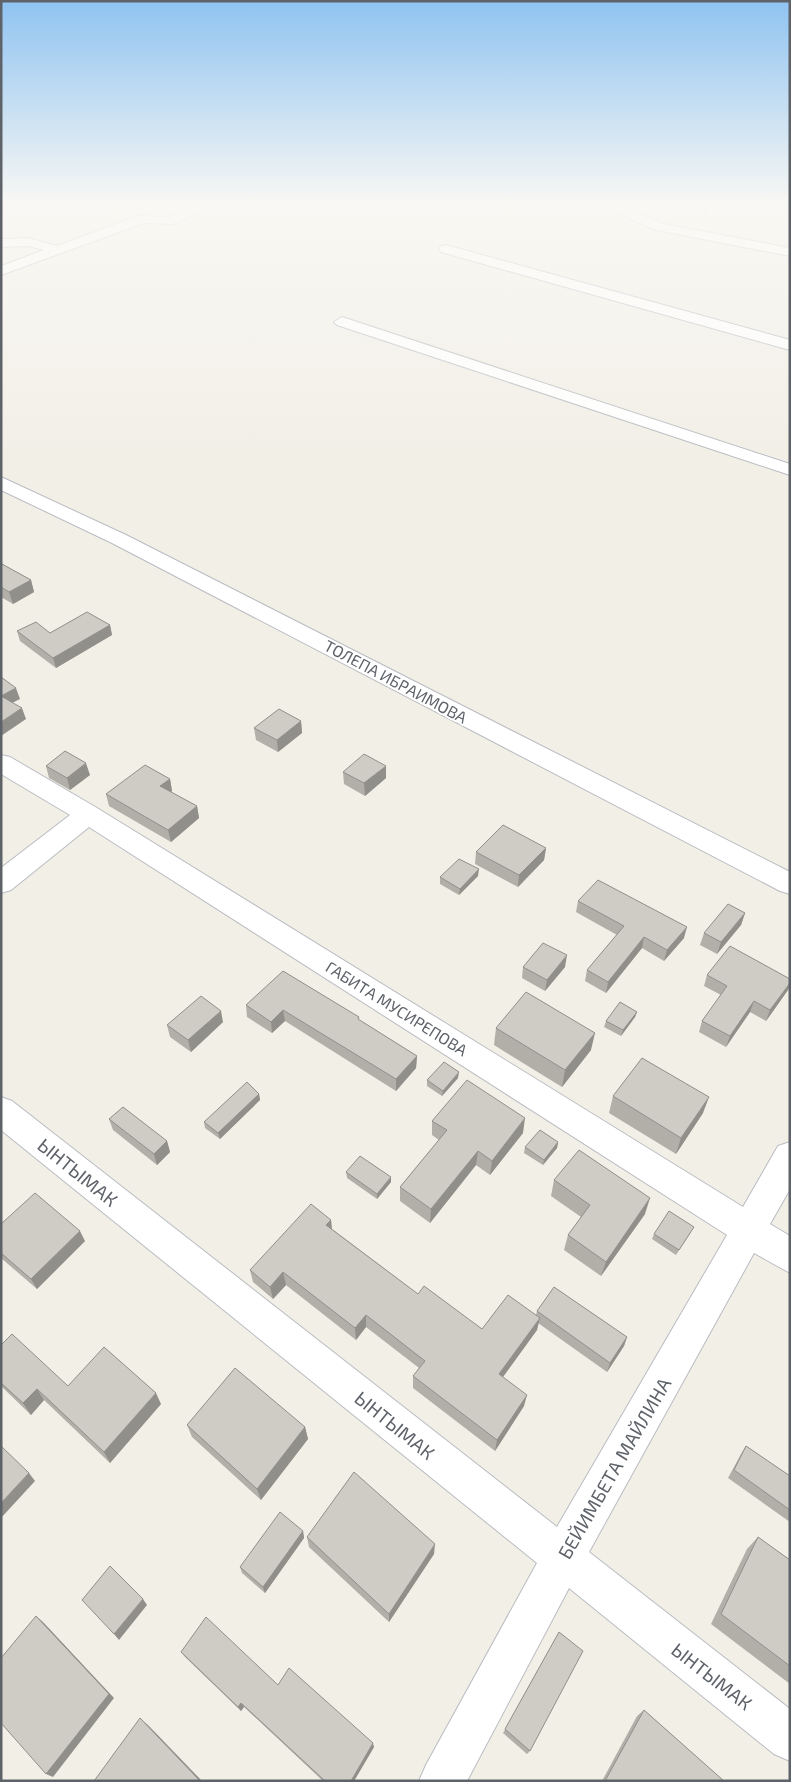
<svg xmlns="http://www.w3.org/2000/svg" width="791" height="1782" viewBox="0 0 791 1782" font-family="'Exo 2',sans-serif">
  <rect width="100%" height="100%" fill="#f2efe7"/>
  <g fill="none" stroke-linecap="round" stroke-linejoin="round">
    <defs>
      <path id="street" d="M205,203H223L173,224L144,223L1,275V266L44,250L28,246L1,247V239L28,238L57,246L138,216L167,217Z
        M593,203H611L664,224L790,248V256L656,230Z
        M717,203H731L716,217H706L705,214Z
        M446,245L790,340V350L441,252L439,249L441,246Z
        M342,317L790,464V475L337,325L334,322Z
        M1,477L126,535L790,872V894L780,891L112,543L1,490Z
        M1,755L10,757L97,808L743,1207L778,1146L790,1142V1189L770,1224L790,1236V1273L754,1253L589,1552L790,1709V1761L774,1754L569,1588L467,1781H419L426,1765L537,1563L1,1130V1097L12,1101L557,1527L727,1235L89,827L11,890L1,893V868L70,815L1,774Z"/>
    </defs>
    <use href="#street" stroke="#b9bcc1" stroke-width="2"/>
    <path stroke="#98cba7" stroke-width="2" stroke-dasharray="2.5 1" stroke-linecap="butt" d="M105,203L121,210"/>
    <use href="#street" fill="#fff" fill-rule="evenodd"/>
  </g>
  <path fill="#b2afa9" d="M1,564L31,580L34,592L13,604L1,597Z
    M110,625L112,635L56,668L20,641L17,631L50,633Z
    M301,721L302,733L278,752L256,740L254,728Z
    M46,766L90,775L70,790L49,778Z
    M343,772L386,778L365,796L344,784Z
    M170,779L172,791L171,792L197,806L199,818L171,842L109,806L106,794Z
    M546,848L544,860L518,887L475,864L476,852Z
    M478,876L459,895L440,884V877Z
    M578,901L684,938L664,961L642,948L606,993L585,981L587,970L617,935L576,912Z
    M745,913L741,925L717,954L700,945L704,933Z
    M523,967H565L545,991L522,978Z
    M707,975L788,990L766,1021L750,1012L726,1047L699,1032L702,1021L721,995L704,986Z
    M246,1005L359,1017V1020L417,1056L416,1068L396,1091L285,1021L272,1033L247,1017Z
    M637,1012L635,1017L621,1036L604,1027L606,1021Z
    M223,1022L191,1052L170,1037L167,1025Z
    M496,1028L591,1050L562,1087L494,1045Z
    M458,1078L442,1096L427,1086V1080Z
    M259,1094L260,1100L220,1139L205,1128L204,1122Z
    M613,1096L703,1113L676,1154L609,1113Z
    M109,1119L167,1141L170,1152L157,1165L113,1130Z
    M432,1121L523,1133L490,1175L476,1165L430,1223L400,1201V1187L439,1140L432,1135Z
    M558,1142L557,1148L543,1165L524,1153L525,1147Z
    M346,1172L391,1182L377,1199L347,1178Z
    M554,1180L645,1214L601,1276L564,1250L568,1235L581,1217L551,1196Z
    M331,1220L332,1229L418,1294L482,1329L536,1315L537,1311L627,1337L624,1346L607,1372L538,1323L537,1330L503,1377L524,1406L495,1451L413,1388V1376L419,1368L366,1327L356,1340L286,1285L273,1299L253,1282L250,1270Z
    M1,1224L85,1241L37,1289L1,1258Z
    M691,1232L676,1255L652,1239L654,1234Z
    M1,1345L68,1386L161,1404L110,1463L44,1400L31,1415L1,1386Z
    M187,1425L305,1427L308,1439L261,1500L192,1437Z
    M746,1446L790,1476V1522L728,1478L741,1454Z
    M303,1531L304,1538L265,1593L242,1573L240,1567Z
    M307,1537L434,1554L389,1622L309,1547Z
    M758,1537L790,1560V1684L711,1624L747,1549Z
    M559,1632L530,1751L527,1754L503,1733Z
    M181,1652L278,1685L374,1747L354,1781H323L244,1707L241,1711L185,1657Z
    M644,1710L724,1781H602L637,1716Z"/>
  <path fill="#918f8a" d="M31,580L34,592L13,604L9,592Z
    M110,625L112,635L56,668L53,658Z
    M16,688L20,699L4,707L1,696Z
    M22,708L26,719L1,736V722Z
    M301,721L302,733L278,752L277,740Z
    M86,763L90,775L70,790L67,778Z
    M386,766V778L365,796L364,783Z
    M170,779L172,791L163,799L160,786Z
    M197,806L199,818L171,842L168,830Z
    M546,848L544,860L518,887L519,875Z
    M479,869L478,876L459,895L460,889Z
    M745,913L741,925L717,954L721,942Z
    M687,927L684,938L664,961L667,950Z
    M644,937L642,948L606,993L608,982Z
    M567,955L565,967L545,991L547,980Z
    M790,983V986L788,990L766,1021L770,1010Z
    M754,1001L750,1012L726,1047L730,1036Z
    M283,1010L285,1021L272,1033L271,1022Z
    M221,1011L223,1022L191,1052L188,1040Z
    M637,1012L635,1017L621,1036L623,1030Z
    M595,1033L591,1050L562,1087L565,1070Z
    M417,1056L416,1068L396,1091V1079Z
    M459,1072L458,1078L442,1096L443,1091Z
    M259,1094L260,1100L220,1139L218,1133Z
    M709,1097L703,1113L676,1154L681,1138Z
    M525,1118L523,1133L490,1175L492,1161Z
    M167,1141L170,1152L157,1165L154,1154Z
    M558,1142L557,1148L543,1165L544,1160Z
    M478,1151L476,1165L430,1223L431,1209Z
    M391,1177V1182L377,1199V1194Z
    M650,1198L645,1214L601,1276L606,1262Z
    M331,1220L332,1233L326,1225Z
    M80,1231L85,1241L37,1289L31,1279Z
    M283,1272L286,1285L273,1299L270,1287Z
    M366,1315V1327L356,1340L355,1328Z
    M540,1318L537,1330L497,1385L499,1374Z
    M627,1337L624,1346L607,1372L610,1363Z
    M37,1389L44,1400L31,1415L23,1403Z
    M156,1393L161,1404L110,1463L104,1452Z
    M527,1395L524,1406L495,1451L497,1440Z
    M305,1427L308,1439L261,1500L257,1489Z
    M29,1473L35,1481L1,1518V1503Z
    M303,1531L304,1538L265,1593L263,1587Z
    M435,1544L434,1554L389,1622V1614Z
    M143,1599L147,1605L119,1640L114,1634Z
    M36,1616L43,1622L114,1698L53,1777L46,1774Z
    M241,1703L244,1707L241,1711L238,1707Z
    M140,1718L149,1726L202,1781H200Z
    M373,1743L374,1747L354,1781H351Z"/>
  <path fill="#cfccc5" stroke="#918f8a" d="M1,564H2L31,580L9,592L1,587Z
    M87,612L110,625L53,658L17,631L36,622L50,633Z
    M1,677L16,688L1,696Z
    M1,696L22,708L1,722Z
    M279,709L301,721L277,740L254,728Z
    M65,751L86,763L67,778L46,766Z
    M364,754L386,766L364,783L343,772Z
    M145,765L170,779L160,786L197,806L168,830L106,794Z
    M503,825L546,848L519,875L476,852Z
    M459,859L479,869L460,889L440,877Z
    M598,880L687,927L667,950L644,937L608,982L587,970L624,926L578,901Z
    M728,904L745,913L721,942L704,933Z
    M543,943L567,955L547,980L523,967Z
    M730,946L790,979V983L770,1010L754,1001L730,1036L702,1021L727,986L707,975Z
    M283,971L359,1017L358,1019L417,1056L396,1079L283,1010L271,1022L246,1005Z
    M526,992L595,1033L565,1070L496,1028Z
    M201,996L221,1011L188,1040L167,1025Z
    M620,1002L637,1012L623,1030L606,1021Z
    M642,1058L709,1097L681,1138L613,1096Z
    M444,1062L459,1072L443,1091L427,1080Z
    M467,1080L525,1118L492,1161L478,1151L431,1209L400,1187L447,1130L432,1121Z
    M247,1082L259,1094L218,1133L204,1122Z
    M123,1107L167,1141L154,1154L109,1119Z
    M540,1130L558,1142L544,1160L525,1147Z
    M579,1150L650,1198L606,1262L568,1235L590,1205L554,1180Z
    M360,1156L391,1177L377,1194L346,1172Z
    M35,1193L80,1231L31,1279L1,1253V1224Z
    M311,1204L331,1220L326,1225L418,1294L424,1286L482,1329L508,1295L540,1318L499,1374L527,1395L497,1440L413,1376L425,1361L366,1315L355,1328L283,1272L270,1287L250,1270Z
    M669,1211L694,1227L679,1250L654,1234Z
    M554,1287L627,1337L610,1363L537,1311Z
    M12,1334L68,1386L104,1347L156,1393L104,1452L37,1389L23,1403L1,1383V1345Z
    M235,1368L305,1427L257,1489L187,1425Z
    M1,1446L29,1473L1,1503Z
    M746,1446L790,1476V1510L734,1470Z
    M354,1472L435,1544L389,1614L307,1537Z
    M280,1512L303,1531L263,1587L240,1567Z
    M758,1537L790,1560V1666L721,1614Z
    M110,1566L143,1599L114,1634L82,1600Z
    M36,1616L109,1694L46,1774L1,1723V1658Z
    M206,1617L278,1685L289,1668L373,1743L351,1781H325L241,1703L238,1707L181,1652Z
    M559,1632L583,1651L530,1751L505,1729Z
    M644,1710L724,1781H605Z
    M140,1718L200,1781H94Z"/>
  <linearGradient id="sky" x2="0" y2="1"><stop stop-color="#8fc3f1"/><stop offset="0.45" stop-color="#f9f8f4"/><stop offset="1" stop-color="#f9f8f4" stop-opacity="0"/></linearGradient>
  <rect width="791" height="453" fill="url(#sky)"/>
  <g text-anchor="middle" dominant-baseline="central" stroke-width="4" stroke-linejoin="round" paint-order="stroke">
    <g font-size="16" fill="#5e6269" stroke="#fff">
      <text transform="translate(396 681) rotate(28)">ТОЛЕПА ИБРАИМОВА</text>
      <text transform="translate(397 1008) rotate(32)">ГАБИТА МУСИРЕПОВА</text>
    </g>
    <g font-size="19" fill="#5e6269" stroke="#fff">
      <text transform="translate(78 1172) rotate(39)">ЫНТЫМАК</text>
      <text transform="translate(395 1425) rotate(39)">ЫНТЫМАК</text>
      <text transform="translate(614 1468) rotate(-60)">БЕЙИМБЕТА МАЙЛИНА</text>
      <text transform="translate(712 1676) rotate(38)">ЫНТЫМАК</text>
    </g>
  </g>
  <rect width="791" height="1782" fill="none" stroke="#5e6269" stroke-width="5"/>
</svg>
